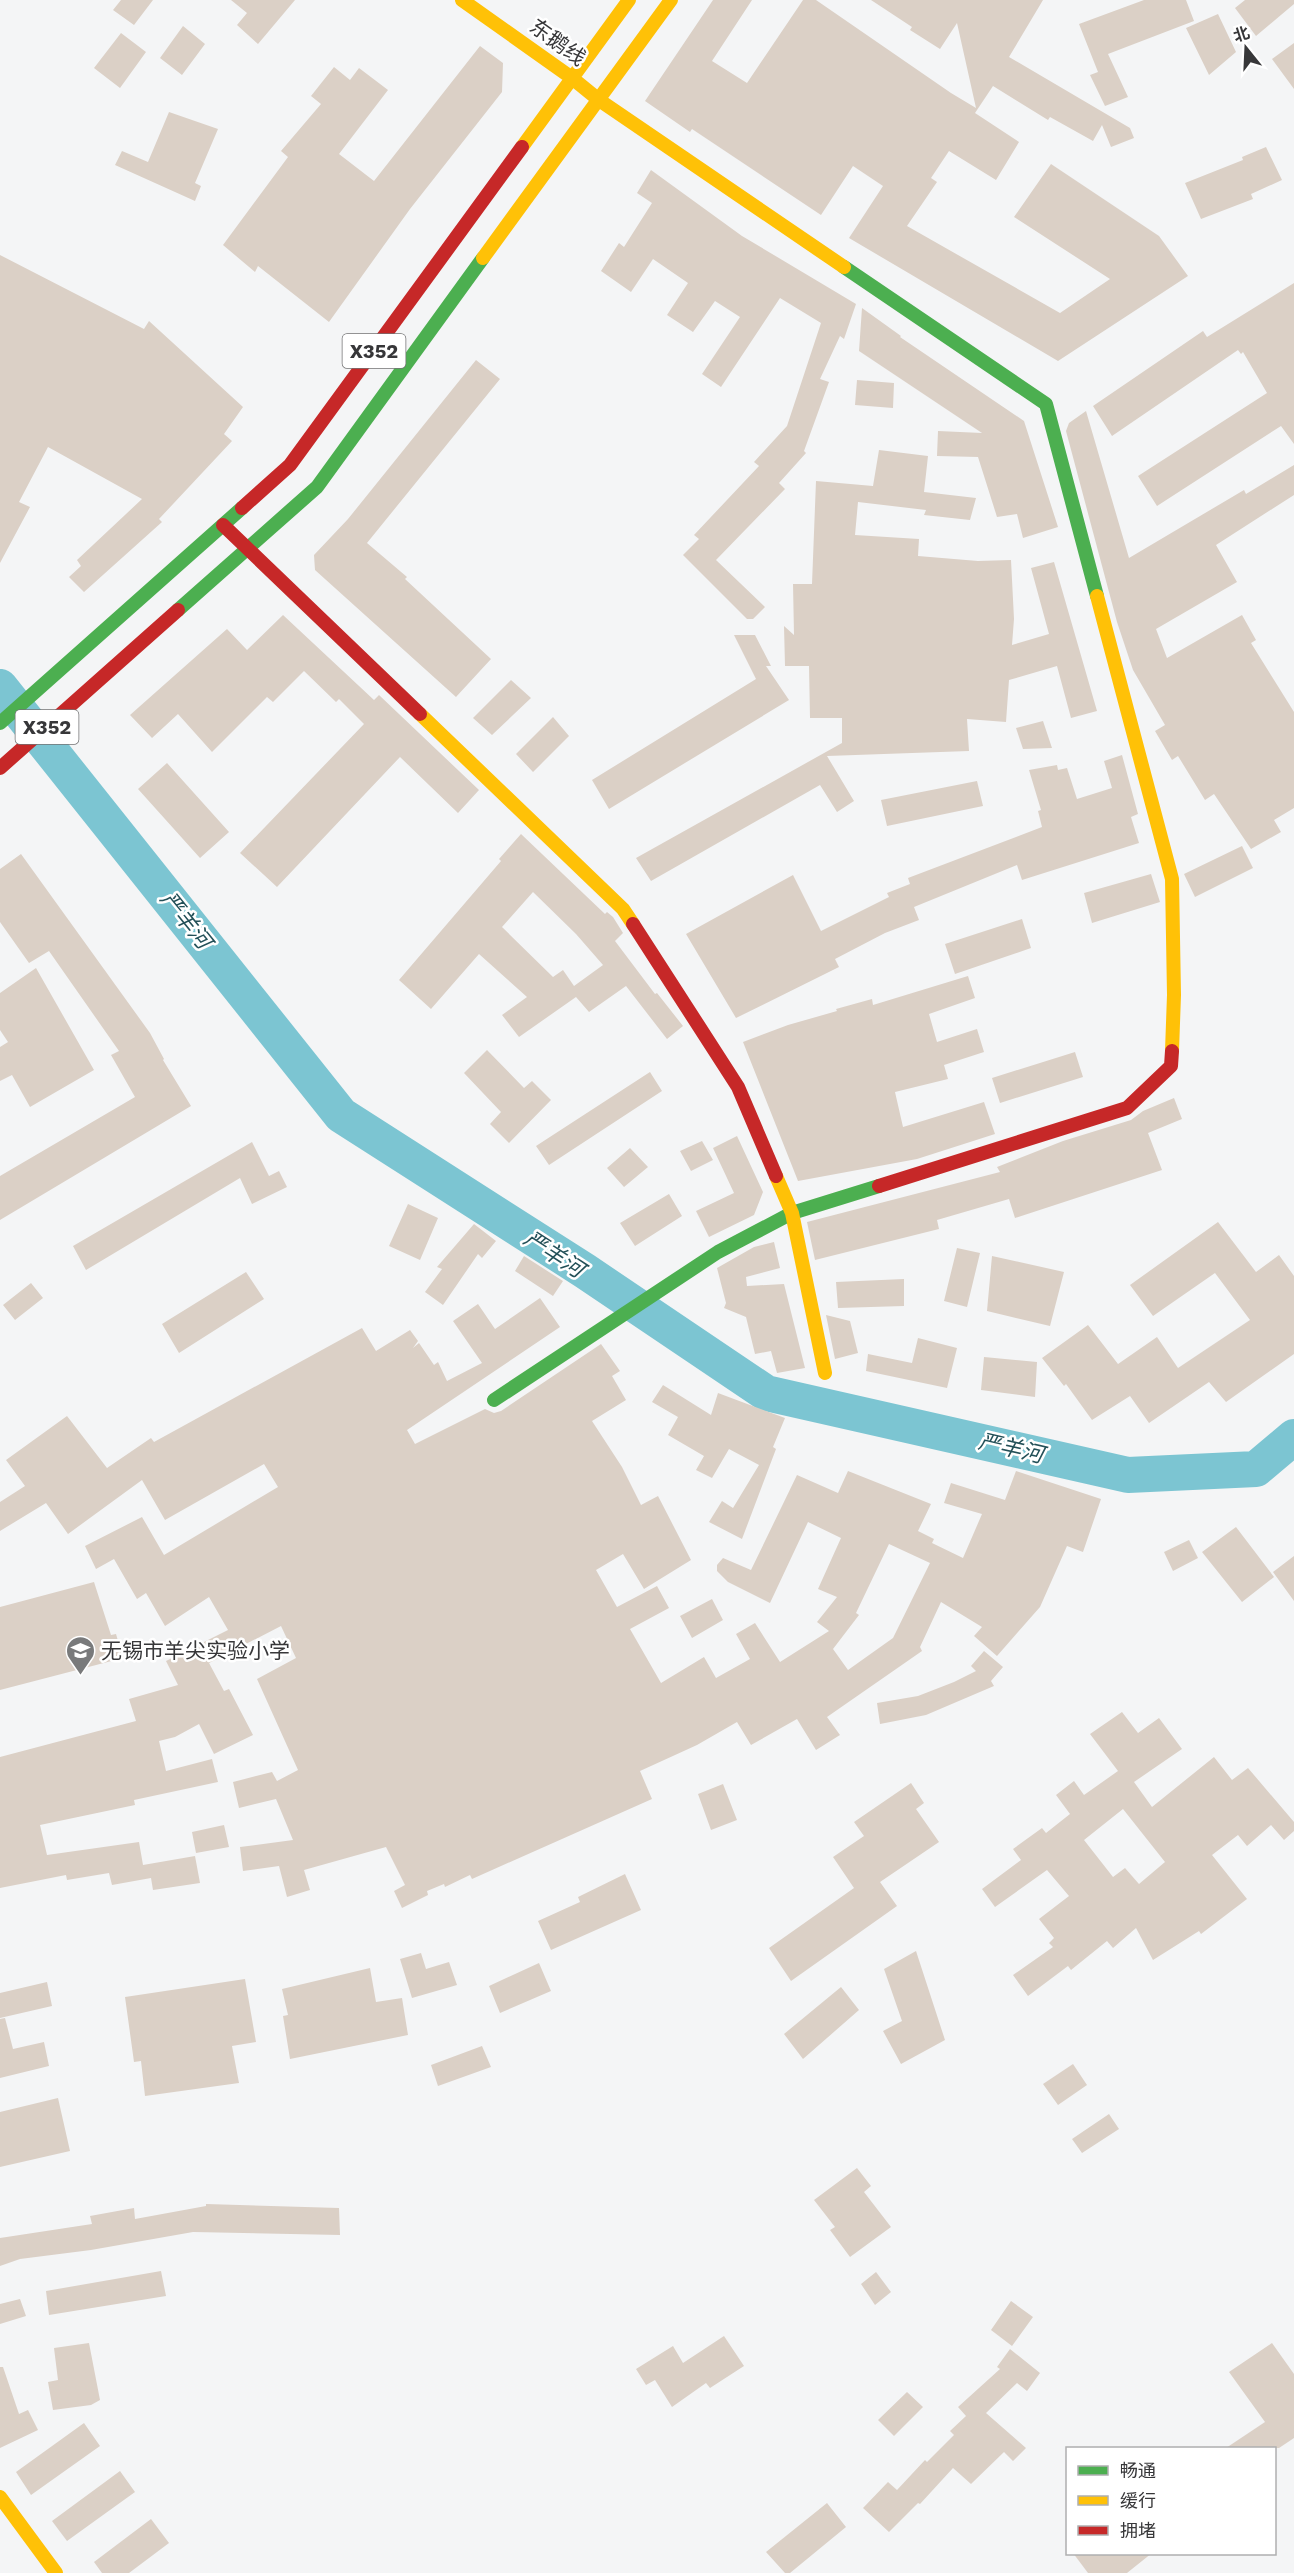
<svg xmlns="http://www.w3.org/2000/svg" width="1294" height="2573" viewBox="0 0 1294 2573" font-family="'Work Sans','Noto Sans SC',sans-serif">
  <rect width="100%" height="100%" fill="#f4f5f6"/>
  <g fill="none" stroke-linecap="round" stroke-linejoin="round">
    <path stroke="#7cc5d2" stroke-width="36" d="M0,687L341,1115L585,1271L766,1393L1128,1475L1256,1469L1294,1437"/>
  </g>
  <path fill="#dbd0c6" fill-rule="evenodd" d="M121,0H153L134,25L113,10Z
    M231,0H295L258,44L237,25L247,13Z
    M713,0H752L712,61L747,83L803,0H816L951,93L976,108L957,23L940,49L910,30L912,27L871,0H1043L1009,57L1130,128L1134,138L1111,147L1102,125L1093,141L1050,117L1048,120L993,86L975,113L1019,142L996,180L949,151L931,178L937,182L907,226L1060,313L1110,279L1014,217L1051,164L1159,236L1188,276L1058,361L849,238L883,186L853,166L821,215L692,129L690,132L645,101Z
    M1144,0H1186L1194,21L1108,54L1128,97L1105,106L1090,75L1098,72L1079,24Z
    M1245,0H1294V4L1256,36L1235,8Z
    M1218,14L1236,52L1209,75L1186,28Z
    M183,26L205,44L182,75L160,58Z
    M121,33L146,52L120,88L94,68Z
    M1294,43V89L1272,59Z
    M480,46L503,63L502,92L410,209L329,322L258,266L255,272L223,245L288,157L281,151L321,104L311,96L334,67L350,80L359,68L388,90L339,154L374,181Z
    M169,112L218,129L195,183L201,186L195,201L115,165L122,151L148,162Z
    M1266,147L1282,180L1251,194L1253,199L1201,219L1185,183L1243,160L1242,157Z
    M651,170L742,236L856,304L844,339L840,336L820,379L829,382L804,451L806,453L779,483L785,489L716,560L765,607L753,619H747L683,555L699,539L694,535L759,466L754,462L787,426L821,323L780,298L721,387L702,374L740,317L715,301L693,332L667,315L688,283L653,259L631,292L601,271L619,243L624,247L652,203L637,193Z
    M0,255L144,329L149,321L243,407L224,434L232,441L159,519L162,522L84,592L69,577L81,566L77,560L142,499L48,447L19,502L30,507L0,563Z
    M1294,283V444L1281,426L1157,506L1138,476L1267,393L1243,352L1241,354L1238,350L1112,436L1093,406L1203,331L1207,337Z
    M862,308L901,336L900,337L1024,421L1058,527L1023,538L1017,514L997,517L978,457L937,456L938,431L982,433L859,351Z
    M476,360L500,379L367,543L407,577L405,579L491,659L456,697L315,570L314,555L348,519Z
    M857,380L894,383L893,408L855,405Z
    M1086,411L1129,558L1244,490L1246,494L1294,465V495L1216,545L1237,582L1156,629L1167,658L1242,615L1256,640L1251,643L1294,712V808L1274,820L1281,832L1251,849L1214,794L1205,800L1178,756L1172,760L1155,731L1165,725L1133,670L1117,622L1066,431L1069,423Z
    M879,450L928,456L924,492L976,498L970,520L924,515L926,510L858,502L855,535L919,539L918,556L978,561L1011,560L1014,619L1012,645L1049,634L1031,568L1054,562L1097,711L1071,718L1057,666L1009,680L1006,722L967,719L969,751L827,756L854,801L837,812L820,785L651,881L636,858L842,743V718H810L809,666H785L784,626L794,635L793,584H812L816,481L873,486Z
    M283,615L374,700L379,695L479,790L458,813L400,757L277,887L240,853L364,724L339,699L336,702L304,671L273,702L267,697L212,752L178,714L152,738L130,715L227,629L247,650Z
    M734,635H755L771,666H766L789,700L609,809L592,780L756,679Z
    M511,680L531,698L492,735L473,718Z
    M553,717L569,736L533,772L516,754Z
    M1043,721L1052,748L1023,749L1016,728Z
    M1122,755L1138,814L1131,817L1139,843L1022,880L1017,865L914,907L919,920L885,933L835,959L839,967L736,1018L686,934L793,875L821,931L889,897L887,893L910,884L908,878L1042,827L1038,811L1041,810L1029,770L1057,765L1058,770L1067,768L1077,799L1112,788L1104,761Z
    M167,763L229,832L200,858L138,789Z
    M977,781L983,806L887,826L881,800Z
    M521,834L605,914L607,912L613,917L623,933L615,941L655,994L657,993L683,1026L667,1039L626,986L589,1012L576,997L519,1037L502,1015L527,997L479,954L431,1009L399,980L501,861L499,859ZM533,892L576,934L603,965L574,986L563,970L553,977L502,927Z
    M1242,846L1253,868L1195,897L1184,874Z
    M21,854L150,1033L164,1059L163,1060L191,1106L0,1220V1176L135,1097L111,1055L119,1051L49,951L29,963L0,922V869Z
    M1151,874L1160,902L1092,923L1084,893Z
    M1022,919L1031,948L955,974L945,944Z
    M36,968L94,1070L30,1107L12,1075L0,1081V1047L8,1042L0,1030V993Z
    M968,976L975,998L929,1014L937,1042L977,1029L984,1052L944,1065L948,1079L895,1092L903,1127L984,1102L995,1134L917,1159L798,1181L743,1042L788,1025L837,1011L836,1009L872,999L873,1005Z
    M487,1050L524,1088L532,1081L551,1100L509,1143L490,1124L501,1112L464,1073Z
    M1075,1052L1083,1077L1000,1103L992,1078Z
    M650,1072L662,1091L549,1165L536,1146Z
    M1174,1098L1182,1119L1148,1133L1162,1170L1015,1218L1009,1199L937,1220L939,1229L815,1260L807,1222L1000,1172L997,1167L1063,1141L1131,1120L1143,1111Z
    M737,1136L763,1192L754,1215L709,1237L696,1211L734,1193L713,1148Z
    M702,1141L713,1160L691,1171L680,1151Z
    M252,1142L269,1176L279,1171L287,1187L252,1204L240,1178L86,1270L73,1246Z
    M630,1148L648,1167L624,1187L607,1168Z
    M669,1194L682,1216L635,1246L620,1223Z
    M408,1204L438,1218L420,1260L389,1246Z
    M1218,1222L1256,1272L1279,1255L1294,1276V1354L1226,1402L1209,1382L1149,1423L1130,1396L1092,1420L1066,1384L1064,1386L1042,1358L1088,1325L1118,1364L1157,1337L1178,1368L1250,1320L1215,1273L1153,1316L1130,1285Z
    M474,1224L496,1241L482,1258L478,1254L443,1305L425,1292L442,1269L437,1267Z
    M774,1242L780,1268L746,1277L747,1286L784,1284L805,1368L777,1373L771,1351L755,1354L746,1317L724,1308L726,1303L717,1268L754,1247Z
    M957,1248L980,1253L967,1307L944,1301Z
    M524,1256L563,1281L553,1296L515,1271Z
    M992,1256L1064,1272L1050,1326L987,1311Z
    M246,1272L264,1299L179,1353L162,1324Z
    M904,1279V1306L838,1308L836,1282Z
    M31,1283L43,1298L15,1320L3,1305Z
    M540,1298L560,1327L407,1430L415,1444L485,1409L494,1413L501,1411L601,1344L620,1371L612,1376L626,1400L592,1421L622,1467L641,1505L658,1496L691,1560L644,1589L623,1554L596,1570L617,1607L657,1586L669,1608L630,1629L661,1683L704,1657L716,1678L750,1659L736,1634L755,1623L780,1662L829,1631L817,1622L837,1597L818,1589L841,1538L808,1522L770,1603L728,1582L717,1571V1565L723,1558L751,1570L797,1475L838,1493L848,1471L931,1504L918,1531L934,1539L932,1543L963,1558L982,1514L944,1503L951,1483L1005,1500L1016,1471L1101,1499L1083,1552L1067,1546L1040,1607L997,1656L974,1636L982,1627L941,1602L920,1647L922,1651L827,1717L840,1735L816,1750L797,1719L751,1745L737,1722L697,1745L640,1771L652,1799L472,1879L470,1875L445,1887L444,1884L427,1891L428,1895L402,1908L394,1891L405,1885L386,1847L304,1870L310,1890L287,1897L279,1866L243,1871L240,1847L293,1840L276,1799L239,1808L233,1782L272,1772L277,1781L298,1770L257,1679L296,1658L281,1626L209,1663L224,1691L229,1689L253,1735L214,1754L199,1724L175,1737L159,1741L166,1771L212,1759L218,1782L134,1800L135,1805L40,1825L47,1855L139,1842L143,1865L195,1856L200,1883L153,1890L151,1878L112,1885L109,1873L67,1880L66,1875L0,1888V1757L136,1721L129,1699L178,1685L166,1661L228,1630L209,1597L165,1626L146,1593L137,1599L114,1559L96,1569L85,1546L142,1517L164,1555L278,1487L264,1464L165,1520L142,1480L68,1534L46,1503L0,1531V1502L25,1486L6,1460L67,1416L107,1468L151,1438L154,1442L362,1328L376,1351L410,1330L418,1341L413,1348L419,1343L434,1365L438,1362L447,1381L482,1363L453,1321L478,1304L495,1329ZM889,1544L930,1563L893,1638L848,1670L833,1649L859,1615L856,1613Z
    M826,1315L850,1321L858,1353L835,1359Z
    M918,1338L957,1348L947,1388L866,1371L868,1354L912,1363Z
    M984,1357L1037,1362L1035,1397L981,1390Z
    M663,1385L711,1415L718,1393L785,1418L773,1447L776,1449L742,1539L709,1522L722,1501L733,1508L759,1465L729,1449L712,1478L696,1470L704,1456L668,1435L678,1417L652,1402Z
    M1236,1527L1274,1577L1242,1602L1202,1552Z
    M1189,1540L1198,1558L1173,1571L1164,1552Z
    M1294,1556V1601L1273,1572Z
    M94,1582L111,1635L116,1634L123,1658L0,1690V1607Z
    M712,1599L723,1620L692,1638L680,1616Z
    M984,1651L1003,1667L991,1681L994,1686L926,1715L880,1724L877,1703L918,1696L954,1682L976,1671L971,1666Z
    M1122,1712L1138,1733L1159,1718L1182,1749L1134,1782L1152,1807L1214,1757L1232,1780L1248,1768L1294,1822V1831L1284,1840L1271,1825L1247,1846L1238,1835L1212,1855L1247,1899L1201,1934L1199,1931L1153,1960L1136,1928L1113,1948L1107,1941L1071,1970L1068,1966L1028,1996L1013,1975L1053,1947L1049,1943L1054,1938L1039,1919L1069,1896L1047,1870L995,1907L982,1889L1021,1860L1013,1849L1042,1828L1046,1833L1070,1814L1056,1795L1074,1781L1084,1795L1118,1771L1090,1734ZM1123,1809L1165,1862L1139,1884L1125,1868L1113,1877L1084,1840Z
    M911,1783L924,1803L916,1809L939,1842L880,1882L897,1906L791,1981L769,1948L854,1888L833,1857L864,1836L854,1822Z
    M723,1784L737,1820L711,1830L698,1794Z
    M224,1825L229,1847L196,1853L192,1832Z
    M625,1874L641,1910L551,1950L538,1921L580,1902L578,1897Z
    M916,1951L945,2040L901,2064L883,2031L902,2021L884,1969Z
    M421,1953L426,1969L449,1962L457,1985L412,1998L400,1959Z
    M539,1963L551,1991L500,2013L489,1986Z
    M370,1968L376,2002L402,1998L408,2035L290,2059L283,2016L288,2015L282,1989Z
    M245,1979L256,2042L232,2046L239,2083L145,2096L141,2061L134,2062L125,1997Z
    M47,1982L52,2006L0,2018V1993Z
    M841,1987L859,2010L803,2059L784,2034Z
    M5,2018L13,2049L44,2042L49,2066L0,2078V2019Z
    M482,2046L491,2067L438,2086L431,2065Z
    M1073,2064L1087,2085L1058,2105L1043,2084Z
    M58,2098L70,2151L0,2167V2112Z
    M1109,2114L1119,2129L1082,2153L1072,2139Z
    M857,2168L871,2186L864,2192L891,2227L850,2257L830,2230L835,2227L814,2200Z
    M206,2204L339,2208L340,2235L193,2232L91,2250L20,2259L0,2266V2238L92,2224L90,2216L134,2208L135,2219L206,2206Z
    M161,2271L166,2296L49,2315L46,2291Z
    M876,2272L891,2292L875,2305L861,2284Z
    M20,2299L26,2316L0,2324V2304Z
    M1011,2301L1033,2317L1012,2346L991,2330Z
    M724,2336L744,2366L710,2388L706,2383L672,2407L655,2380L646,2385L636,2369L673,2346L683,2363Z
    M89,2343L100,2400L91,2405L53,2410L48,2382L58,2380L54,2348Z
    M1272,2343L1294,2374V2438L1279,2448H1226L1265,2422L1229,2372Z
    M1010,2349L1040,2373L1027,2391L1017,2383L986,2413L1026,2448L1013,2461L1004,2452L971,2484L953,2468L920,2504L918,2503L889,2532L863,2508L888,2482L897,2490L925,2460L927,2462L954,2435L950,2431L966,2416L958,2407L1000,2369L997,2367Z
    M0,2367H3L19,2414L28,2410L38,2430L0,2448Z
    M907,2392L923,2407L894,2436L878,2420Z
    M84,2423L100,2446L31,2495L16,2472Z
    M120,2471L135,2492L67,2541L52,2521Z
    M827,2503L846,2527L790,2573H785L766,2552Z
    M151,2519L169,2543L129,2573H102L94,2562Z
    M1073,2553H1152L1127,2573H1088Z"/>
  <g fill="none" stroke-linecap="round" stroke-linejoin="round">
    <path stroke="#4caf50" stroke-width="14" d="M844,267L1046,404L1097,596
      M178,610L317,487L483,258
      M0,723L242,508
      M494,1400L718,1252L792,1213L879,1186"/>
    <path stroke="#ffc107" stroke-width="14" d="M462,0L572,78L599,100L844,267
      M522,147L629,0
      M483,258L671,0
      M1097,596L1172,879L1174,995L1172,1051
      M420,714L623,909L633,924
      M776,1176L792,1213L825,1373
      M0,2497L56,2573"/>
    <path stroke="#c62828" stroke-width="14" d="M242,508L290,465L522,147
      M223,525L420,714
      M0,768L178,610
      M633,924L738,1087L776,1176
      M879,1186L1127,1108L1171,1066L1172,1051"/>
  </g>
  <defs>
    <symbol id="school-pin" viewBox="-11 -11 22 30"><path d="M0 17L-7.5 6A9.5 9.5 0 1 1 7.5 6Z" fill="#797a7b" stroke="#fff"/><path d="M0-5L7-2L0 1L-7-2ZM-4 1L0 2.5L4 1V4Q0 6-4 4Z" fill="#fff"/></symbol>
  </defs>
  <g fill-rule="evenodd">
    <use href="#school-pin" x="64" y="1634" width="33" height="45"/>
  </g>
  <g text-anchor="middle" dominant-baseline="central" stroke-width="5" stroke-linejoin="round" paint-order="stroke">
    <g fill="#fff" stroke="#737374" stroke-width="1.5">
      <rect x="342.5" y="334" width="63" height="34" rx="4.5"/>
      <rect x="15.5" y="710" width="63" height="34" rx="4.5"/>
    </g>
    <g font-size="20" font-weight="bold" fill="#373739">
      <text x="374" y="351">X352</text>
      <text x="47" y="727">X352</text>
    </g>
    <g font-size="21" fill="#373739" stroke="#fff">
      <text transform="translate(558 42) rotate(36)">东鹅线</text>
    </g>
    <g font-size="21" fill="#373739" stroke="#fff" text-anchor="start">
      <text x="101" y="1650">无锡市羊尖实验小学</text>
    </g>
    <g font-size="22" font-style="italic" fill="#235058" stroke="#fff">
      <text transform="translate(186 920) rotate(51)">严羊河</text>
      <text transform="translate(554 1254) rotate(33)">严羊河</text>
      <text transform="translate(1011 1448) rotate(13)">严羊河</text>
    </g>
  </g>
  <rect x="1066" y="2447" width="210" height="108" fill="#ffffff" stroke="#afafb0" stroke-width="1.5"/>
  <rect x="1078" y="2466" width="30" height="9" fill="#4caf50" stroke="#afafb0" stroke-width="1.5"/>
  <text x="1120" y="2477" font-size="18" fill="#373739">畅通</text>
  <rect x="1078" y="2496" width="30" height="9" fill="#ffc107" stroke="#afafb0" stroke-width="1.5"/>
  <text x="1120" y="2507" font-size="18" fill="#373739">缓行</text>
  <rect x="1078" y="2526" width="30" height="9" fill="#c62828" stroke="#afafb0" stroke-width="1.5"/>
  <text x="1120" y="2537" font-size="18" fill="#373739">拥堵</text>
  <g transform="translate(1246 48) rotate(342)" stroke="#ffffff" stroke-width="4.5" paint-order="stroke">
  <path d="M0-4.5L10 22L0 15L-10 22Z" fill="#373739"/>
  <text y="-9" font-size="16" font-weight="bold" text-anchor="middle" fill="#373739">北</text>
  </g>
</svg>
